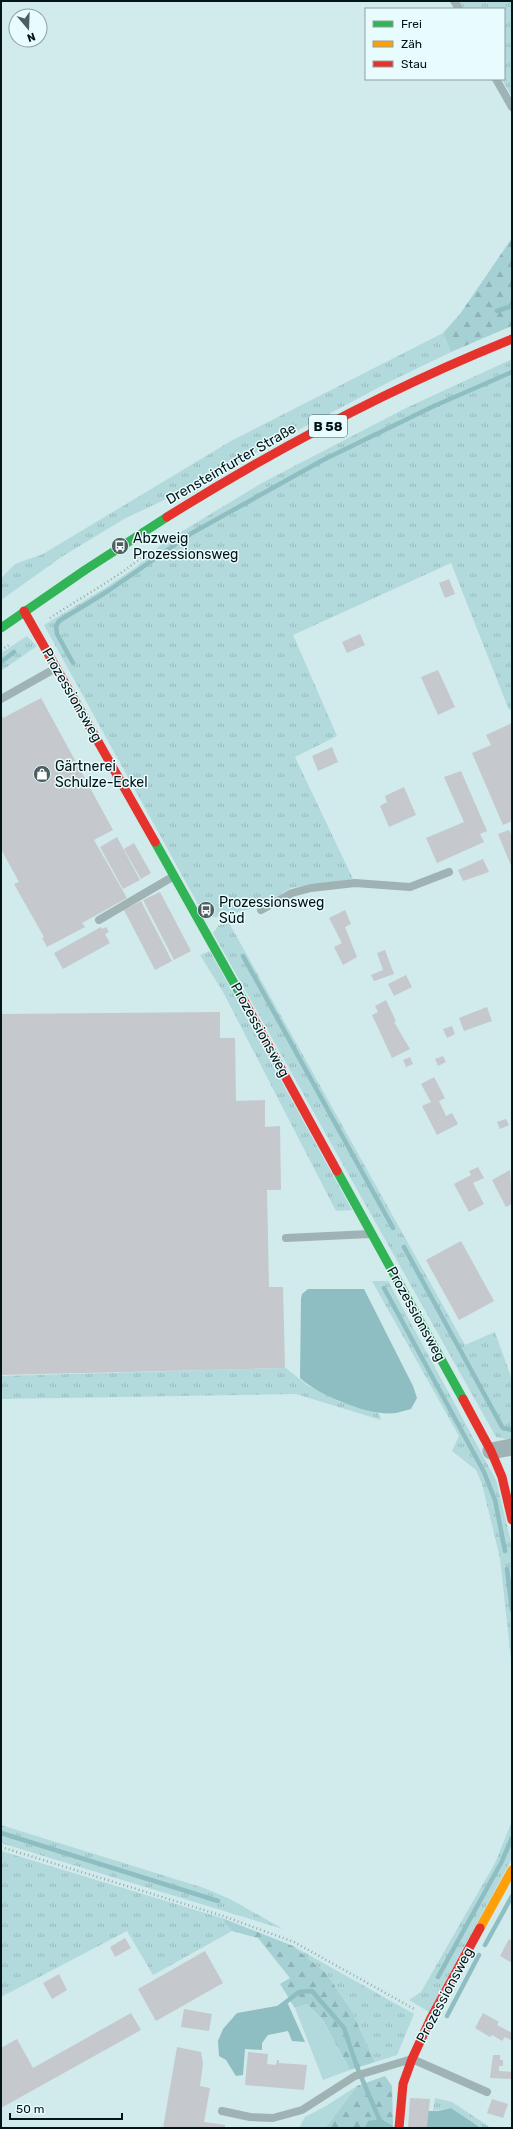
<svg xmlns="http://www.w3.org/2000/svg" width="513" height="2129" viewBox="0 0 513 2129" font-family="Rubik,sans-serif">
  <defs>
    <pattern id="grass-tufts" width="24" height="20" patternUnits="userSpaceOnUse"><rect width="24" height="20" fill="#b2d9dc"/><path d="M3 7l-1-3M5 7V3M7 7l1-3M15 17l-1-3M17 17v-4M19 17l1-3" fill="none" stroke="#97b9bc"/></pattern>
    <pattern id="forest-firs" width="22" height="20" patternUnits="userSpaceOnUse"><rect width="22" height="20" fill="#a6d1d4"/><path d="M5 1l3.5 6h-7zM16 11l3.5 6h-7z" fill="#8db3b5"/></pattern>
  </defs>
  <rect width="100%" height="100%" fill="#d1eaec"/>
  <path fill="url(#grass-tufts)" d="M457,1H512V97L502,79H504V9H462Z
    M443,333L451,352L391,381L189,488L124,519L63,556L1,600V578L15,564L43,554L231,441Z
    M512,359V709L509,710L451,563L293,635L337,736L295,757L353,879L291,888L258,907L226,915L215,917L204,915L44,625L105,588L136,567L163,543L260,484L406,408Z
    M27,636L37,646L1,671V653Z
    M228,921L465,1345L495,1332L512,1380V1440L496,1437L213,933L219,925Z
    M210,951L352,1210L336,1211L223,992L200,955Z
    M372,1281H388L496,1480L512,1546V1669L500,1558L482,1484L476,1470L452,1451L459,1436Z
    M286,1368L307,1385L338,1401L378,1412L381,1420L296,1394L1,1399V1376Z
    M512,1821V1857L508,1866L429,2012L409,2000L421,1992L495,1863Z
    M1,1825L204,1888L230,1899L283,1929L1,1843Z
    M1,1851L222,1918L232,1931L153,1975L127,1931L1,1997Z
    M293,1946L414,2014L397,2055L375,2062L351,2010L326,1973Z
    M435,2098L452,2102L491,2128H481L451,2108L433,2111Z"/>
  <path fill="url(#forest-firs)" d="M512,238V326L451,352L443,333L460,314Z
    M222,1918L293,1946L326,1973L351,2010L375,2062L350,2070L323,2020L307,2004L295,2008L280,1984L290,1978L258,1938L232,1931Z
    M385,2076L392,2086L393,2126L368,2121L364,2128H325L357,2086Z"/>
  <path fill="#b2d9dc" d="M307,2004L323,2020L350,2070L323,2080L295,2008Z
    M357,2086L325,2128H299L305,2117L326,2106Z"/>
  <path fill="#8ebec1" d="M308,1289H364L413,1386L417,1398L411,1409C406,1410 401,1412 396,1413C371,1417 318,1395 300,1378L301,1299L302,1294Z
    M288,2004L305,2042L292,2041L288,2031L268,2035L262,2043V2050L245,2049L243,2075L236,2076L226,2060L219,2056L218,2041L223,2029L237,2013Z
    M451,2108L481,2128H425L428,2111H438Z
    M381,2119L393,2126V2128H364L368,2121Z"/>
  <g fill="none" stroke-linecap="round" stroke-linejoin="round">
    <path stroke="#8ebec1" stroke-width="4.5" d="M497,311L512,306
      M1,662L14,652
      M73,663L57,634L56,626L59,621L108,591L192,533L323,460L434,406L512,372
      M243,956L393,1228
      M404,1247L501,1425L503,1428L512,1430
      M384,1288L484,1472L495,1500L505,1551
      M507,1569L512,1610
      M1,1833L218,1901
      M485,1945L512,1896
      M438,1977L501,1863L512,1838
      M277,2009L299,1992L312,1991L344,2028L357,2067L383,2128
      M447,2016L479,1955"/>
  </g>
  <path fill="#c5c8cc" d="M449,579L455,594L445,598L439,583Z
    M360,634L365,645L347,653L342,642Z
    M438,670L455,707L438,715L421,677Z
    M41,698L113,830L94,840L127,898L82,923L85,927L47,947L42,938L44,937L14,884L19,882L1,849V714L3,718Z
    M512,723V821L503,825L472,753L491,745L486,735Z
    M332,747L338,762L318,771L312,756Z
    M461,771L487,831L480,834L484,842L437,863L426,838L464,822L444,777Z
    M404,787L416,815L389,827L380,806L387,802L385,796Z
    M509,830L512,837V868L498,834Z
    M117,837L140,880L123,889L100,847Z
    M134,843L151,873L141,879L124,849Z
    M483,859L489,872L463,881L458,870Z
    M160,892L191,951L174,960L143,900Z
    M141,901L172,961L155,970L124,910Z
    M345,910L351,924L345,927L357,957L343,965L334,947L342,943L329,918Z
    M101,927L102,929L106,927L109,932L105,934L110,943L63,969L54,953Z
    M385,950L394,974L374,981L371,975L383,970L377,953Z
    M406,975L412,987L394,996L388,984Z
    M386,1000L396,1021L394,1022L410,1049L392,1058L372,1015L378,1012L375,1006Z
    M487,1007L492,1021L464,1031L459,1018Z
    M220,1012V1038H235L236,1101L265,1100V1127L280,1126L281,1190H267L269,1287H283L285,1368L1,1375V1014Z
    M452,1026L455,1034L447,1038L443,1029Z
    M443,1056L446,1062L438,1066L435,1059Z
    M410,1057L413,1064L406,1067L403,1060Z
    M434,1077L445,1098L439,1101L446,1116L452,1113L458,1124L437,1135L422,1106L431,1102L421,1084Z
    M506,1119L509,1125L500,1129L497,1122Z
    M478,1167L484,1178L473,1183L484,1204L469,1212L454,1184L471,1175L469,1171Z
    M510,1170L512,1204L506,1207L492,1180Z
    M461,1241L494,1301L459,1320L426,1260Z
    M125,1938L131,1948L115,1957L110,1947Z
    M509,1939L512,1941V1963L500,1956Z
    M205,1951L223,1983L156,2021L138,1989Z
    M59,1974L67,1990L52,1999L43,1983Z
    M184,2009L212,2014L209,2031L181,2027Z
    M131,2013L141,2030L1,2108V2048L17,2039L33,2068Z
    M483,2013L499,2022L497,2025L512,2033V2041L505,2037L502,2041L492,2035L490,2037L475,2028Z
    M177,2047L201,2052L203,2064L200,2086L210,2088L204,2122L225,2125V2128H163Z
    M248,2052L268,2054L267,2064L276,2065L277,2060H279V2063L307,2065L304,2090L245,2085Z
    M493,2055H500V2060H503V2066H499V2071L512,2072V2079L490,2078Z
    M410,2098L430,2099L427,2127L425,2128H408Z
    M492,2099L508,2104L503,2118L487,2113Z"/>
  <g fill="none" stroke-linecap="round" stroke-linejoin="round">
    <path stroke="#99aaab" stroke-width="2.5" stroke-dasharray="1 3" stroke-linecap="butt" d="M50,618C83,596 118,578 148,552
      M1,650L9,645
      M1,1847L223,1916L294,1942L416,2010"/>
    <path stroke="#9fb2b4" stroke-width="8" d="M454,1L459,9
      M496,79L512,107
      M1,699L56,668
      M261,910L292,893L311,888L355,883L410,887L449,872
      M99,920L174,876
      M286,1238L370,1234
      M222,2111L250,2117L273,2118L302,2110L355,2076L412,2059L487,2092"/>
    <path stroke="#9fb2b4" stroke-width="17" d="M491,1451L512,1447"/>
    <path stroke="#30b455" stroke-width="9" d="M1,628L85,570L167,517
      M155,842L244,1001
      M337,1171L463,1399"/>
    <path stroke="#ff9f0a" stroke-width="9" d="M480,1928L512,1870"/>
    <path stroke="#e5322d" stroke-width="9" d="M167,517C274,450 395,386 512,339
      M24,611L155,842
      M244,1001L337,1171
      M463,1399L491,1451L502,1477L512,1520
      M399,2128L403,2084L412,2059L431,2018L480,1928"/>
  </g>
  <defs>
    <symbol id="bus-disc" viewBox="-11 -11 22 22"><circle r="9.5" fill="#4c6062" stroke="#e9fcfd"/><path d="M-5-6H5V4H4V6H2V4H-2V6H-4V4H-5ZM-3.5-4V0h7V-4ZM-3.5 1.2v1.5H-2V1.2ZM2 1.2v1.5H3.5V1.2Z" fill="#fff"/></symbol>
    <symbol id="shop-disc" viewBox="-11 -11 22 22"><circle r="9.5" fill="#4c6062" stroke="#e9fcfd"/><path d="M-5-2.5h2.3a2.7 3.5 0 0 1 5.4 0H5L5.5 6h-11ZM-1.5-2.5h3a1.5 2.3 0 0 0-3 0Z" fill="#fff"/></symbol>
  </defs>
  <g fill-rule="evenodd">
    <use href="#bus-disc" x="110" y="536" width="20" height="20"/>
    <use href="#shop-disc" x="32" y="764" width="20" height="20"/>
    <use href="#bus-disc" x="196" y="900" width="20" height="20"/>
  </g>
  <g text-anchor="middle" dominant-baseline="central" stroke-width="3" stroke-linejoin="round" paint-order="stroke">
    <rect fill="#e9fcfd" stroke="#495a5c" stroke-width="1" x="309" y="415" width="38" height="22" rx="3"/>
    <g font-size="13" font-weight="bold" fill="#041517">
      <text x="328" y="426">B 58</text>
    </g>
    <g font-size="14" fill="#041517" stroke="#e9fcfd">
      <text transform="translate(231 464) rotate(-30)">Drensteinfurter Straße</text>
      <text transform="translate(72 695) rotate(60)">Prozessionsweg</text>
      <text transform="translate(260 1030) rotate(61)">Prozessionsweg</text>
      <text transform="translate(416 1314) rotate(61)">Prozessionsweg</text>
      <text transform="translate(445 1995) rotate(-62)">Prozessionsweg</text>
    </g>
    <g font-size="14" fill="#041517" stroke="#e9fcfd" text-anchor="start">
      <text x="133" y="538">Abzweig<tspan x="133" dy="16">Prozessionsweg</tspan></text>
      <text x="55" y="766">Gärtnerei<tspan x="55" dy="16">Schulze-Eckel</tspan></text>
      <text x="219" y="902">Prozessionsweg<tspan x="219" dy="16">Süd</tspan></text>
    </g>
  </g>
  <rect width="513" height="2129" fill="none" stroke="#041517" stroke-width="4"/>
  <rect x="365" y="8" width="140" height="72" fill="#e9fcfd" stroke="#8da0a1"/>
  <rect x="373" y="21" width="20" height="6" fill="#30b455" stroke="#8da0a1"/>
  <text x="401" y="28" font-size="12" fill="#041517">Frei</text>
  <rect x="373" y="41" width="20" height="6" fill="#ff9f0a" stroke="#8da0a1"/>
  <text x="401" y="48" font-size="12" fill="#041517">Zäh</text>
  <rect x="373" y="61" width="20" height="6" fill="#e5322d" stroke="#8da0a1"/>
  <text x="401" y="68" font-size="12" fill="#041517">Stau</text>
  <g transform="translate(28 28) rotate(161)"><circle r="19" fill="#e9fcfd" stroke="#8da0a1"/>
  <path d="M0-3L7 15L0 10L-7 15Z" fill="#4c6062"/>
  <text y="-6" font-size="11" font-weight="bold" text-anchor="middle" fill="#041517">N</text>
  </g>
  <path d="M10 2113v6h112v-6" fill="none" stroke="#041517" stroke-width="2"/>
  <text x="16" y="2113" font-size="12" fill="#041517" stroke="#e9fcfd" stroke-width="3" paint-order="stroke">50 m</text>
</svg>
